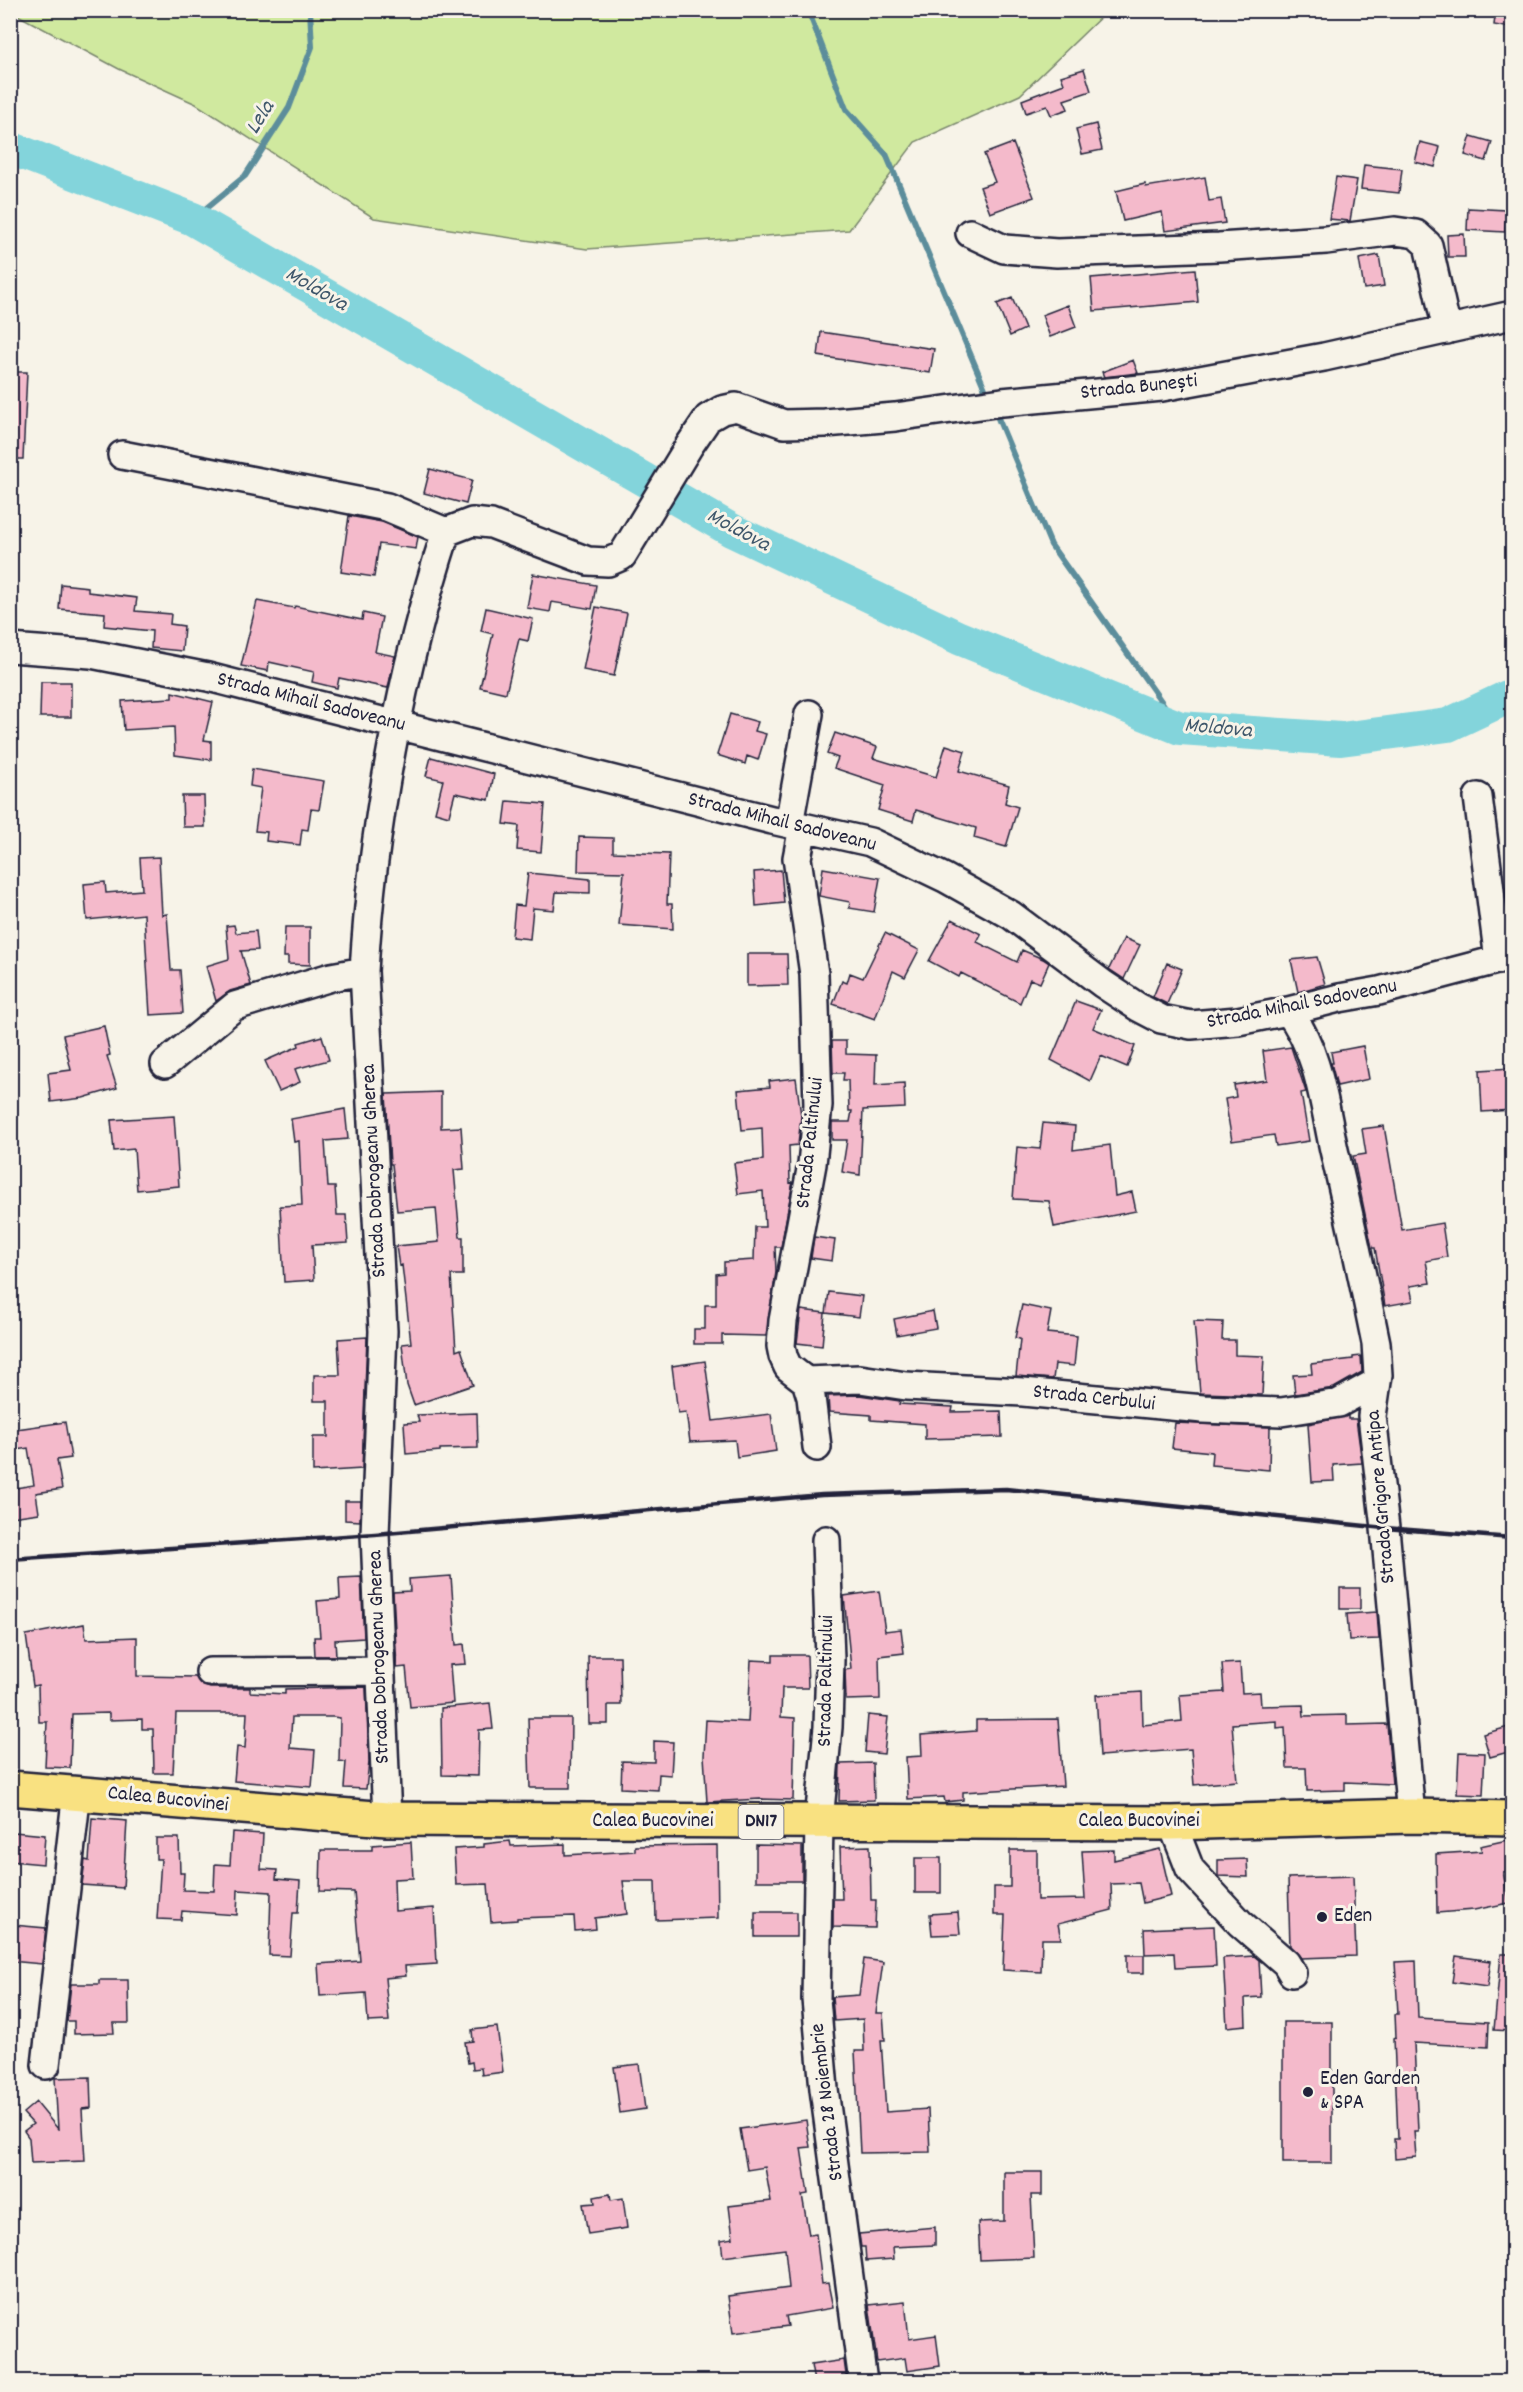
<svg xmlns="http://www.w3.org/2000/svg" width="1523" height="2392" viewBox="0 0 1523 2392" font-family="Dekko,sans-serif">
  <rect width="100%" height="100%" fill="#f7f3e8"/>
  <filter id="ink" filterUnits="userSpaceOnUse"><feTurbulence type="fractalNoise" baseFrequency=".0167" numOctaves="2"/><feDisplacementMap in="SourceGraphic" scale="12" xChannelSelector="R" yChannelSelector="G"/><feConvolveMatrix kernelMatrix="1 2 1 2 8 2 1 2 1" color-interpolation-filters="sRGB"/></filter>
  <g filter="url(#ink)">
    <path fill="#d0e99f" stroke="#79866d" stroke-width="1.5" d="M10,11L11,10L1107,11L1020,95L915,142L849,230L587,249L374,218L196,104L119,69Z"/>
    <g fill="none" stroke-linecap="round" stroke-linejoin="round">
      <path stroke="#5c8d9b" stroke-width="6" d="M808,10L846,109L886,154L988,396
        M193,219L245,176L289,108L312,47L310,10
        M995,411L1051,545L1180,728"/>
      <path stroke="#83d4db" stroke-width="34" d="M10,148L193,219L733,531L959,638L1180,728L1341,739L1448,725L1512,695"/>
    </g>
    <path fill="#f4bacb" stroke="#22223b" stroke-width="1.5" d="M1496,10H1512V28L1494,25Z
      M1084,69L1091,91L1064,100L1068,109L1051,115L1047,106L1026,113L1022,100L1064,84L1061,76Z
      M1096,124L1102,150L1082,154L1076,129Z
      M1471,136L1492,142L1486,161L1465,155Z
      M1420,142L1440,147L1435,167L1415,162Z
      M1013,143L1034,197L990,213L980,187L995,182L984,154Z
      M1364,165L1402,169L1399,193L1361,189Z
      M1205,177L1209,201L1221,199L1225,223L1165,231L1162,212L1123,221L1116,191L1145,184L1146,187Z
      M1336,177L1357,180L1350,221L1329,219Z
      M1468,208L1506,210L1505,232L1467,230Z
      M1464,234L1465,257H1448L1447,235Z
      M1379,255L1384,286L1364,289L1359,259Z
      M1195,269L1198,302L1094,311L1091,278Z
      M1012,298L1025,329L1010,336L997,304Z
      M1068,305L1076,327L1050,337L1042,315Z
      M821,332L934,349L930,373L818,356Z
      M1133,360L1138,373L1104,377L1102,372Z
      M10,372H27L23,459H10Z
      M430,469L472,480L466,504L424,493Z
      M349,516L382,522L418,537L416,549L379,544L374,577L341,572Z
      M533,574L596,585L592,609L552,602L550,612L527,608Z
      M61,584L88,587V592L137,598L135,611L171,614L170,624L184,626L182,651L151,648L152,631L104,626L105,613L59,609Z
      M257,601L294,608L295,606L362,620L363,613L382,617L375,652L395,656L388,688L339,678L337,688L312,682L314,672L269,662L268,671L241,666Z
      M596,607L627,613L614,676L583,670Z
      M486,608L533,619L528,641L519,639L506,693L480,687L493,634L481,631Z
      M41,682H71V717H40Z
      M172,692L213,702L204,740L211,741V760L175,755L174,727L124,730L122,701L172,698Z
      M730,714L758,722L755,731L766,734L758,760L747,756L745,764L717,755Z
      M835,733L877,747L873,758L936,777L946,745L965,751L959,771L1009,785L1005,803L1018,807L1006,847L974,838L976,828L916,810L913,821L878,810L885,785L834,768L838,758L827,754Z
      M431,757L494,774L489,800L455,793L449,816L435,812L443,780L426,776Z
      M252,769L324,781L319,810L311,809L308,830L302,829L300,845L266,841L267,832L255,831L261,788L250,786Z
      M182,796H204L205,827H183Z
      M507,801L545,804L541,852L517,850L519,826L504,824Z
      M579,837L613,838V852L669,854L667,904H672L673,929L619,925L624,872L578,871Z
      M159,857L162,915L167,914L171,970H180L183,1013L150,1015L144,914L87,920L84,884L105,882L106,893L142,890L140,858Z
      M823,868L880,878L874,912L849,908L850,902L819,896Z
      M781,870L784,903L756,906L754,872Z
      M528,873L590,879V893L556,892L554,910L533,908L530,939L512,937L515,905L524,906Z
      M952,919L981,934L977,942L1017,962L1022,950L1043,959L1049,963L1040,983L1030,979L1020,1003L961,973L959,977L929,961Z
      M234,925L236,933L256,931L258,950L241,951L251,985L230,991L216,1001L206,966L229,959L226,926Z
      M285,927H310V965L288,964V957H284Z
      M885,933L919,950L905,977L893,971L875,1019L833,1004L842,981L847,983L850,973L863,978Z
      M1124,938L1140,945L1124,979L1109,969Z
      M747,954H787L788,985L747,986Z
      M1317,957L1325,984L1298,992L1291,960Z
      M1167,963L1182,969L1167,1004L1153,997Z
      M1076,1001L1101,1010L1093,1028L1135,1046L1127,1067L1101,1056L1090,1081L1051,1060Z
      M104,1026L110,1055L107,1056L117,1088L83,1098L51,1102L48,1073L71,1070L63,1035Z
      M322,1036L329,1060L295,1069L300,1082L279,1091L265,1061L299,1046L298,1043Z
      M832,1041H846V1054L876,1055L875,1085L904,1083L905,1108L863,1110L860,1175L842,1172L847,1140H832V1122H850L852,1111H849L848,1080H843L844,1073H833Z
      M1363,1046L1369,1079L1337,1086L1331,1063H1333L1331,1052Z
      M1291,1047L1306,1092L1301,1093L1309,1141L1276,1146L1274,1135L1232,1141L1225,1099L1236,1097L1234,1085L1267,1080L1263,1051Z
      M1512,1068V1110L1482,1112L1480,1070Z
      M796,1078L801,1116L798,1145L789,1146L790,1183L793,1182L781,1247H775L776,1272L766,1336L722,1335V1344H694V1329H705V1305H716V1274L724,1273V1262L754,1260L755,1227H765L763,1191L738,1194L734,1163L763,1160L762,1128L742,1130L738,1090L770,1087L769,1081Z
      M441,1092V1128L461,1127L464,1169L454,1170L460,1237H463V1275H451L456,1351L461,1349L473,1385L414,1405L407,1385L402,1344L411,1343L402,1265L399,1266L396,1246L439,1242L436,1208L397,1211L392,1164H390L386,1094Z
      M345,1109L348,1139L325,1141L328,1187H335L337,1215H346L348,1243L312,1245L314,1280L284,1282L280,1206L302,1205L299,1141L294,1142L291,1119Z
      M174,1116L179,1186L137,1190L134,1149L114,1151L111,1120Z
      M1043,1123L1075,1126L1073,1150L1110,1145L1115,1196L1132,1192L1136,1211L1054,1227L1049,1201L1013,1199L1017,1147L1040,1149Z
      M1384,1126L1402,1230L1442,1223L1447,1257L1426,1261L1430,1283L1410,1286L1413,1301L1385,1306L1375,1248H1372L1353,1156L1366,1154L1362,1129Z
      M814,1237L835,1240L832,1261L811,1258Z
      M829,1292L862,1296L859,1317L826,1313Z
      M1022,1305L1051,1311L1047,1333L1077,1336L1074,1366L1055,1364L1053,1379L1016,1376L1020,1339L1015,1338Z
      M801,1310L825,1313L822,1346L797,1343Z
      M933,1311L936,1328L897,1335L894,1319Z
      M1194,1321L1223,1322L1222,1340H1235V1355L1264,1356L1262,1395L1200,1393Z
      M367,1337L362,1469L313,1472V1437H328V1401H314V1375H340L338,1339Z
      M1361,1356L1362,1372L1334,1388L1295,1394L1293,1375L1312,1374L1311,1364L1353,1359V1357Z
      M705,1361L713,1421L771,1414L776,1451L737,1457L735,1440L690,1442L686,1412L678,1413L672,1366Z
      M859,1395L900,1401L899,1404L953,1407L952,1412L1001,1411L1002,1437L925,1439V1424L871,1420V1415L829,1412L828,1396Z
      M477,1413L478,1448L440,1449V1451L406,1454L404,1423L419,1422L417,1415Z
      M1348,1416V1419H1356L1362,1463L1333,1465L1334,1481L1312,1482L1308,1424Z
      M65,1422L71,1458L57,1460L62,1489L36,1493L39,1513L12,1517L10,1489L34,1485L28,1448L10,1451V1430Z
      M1175,1423L1270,1427L1269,1470L1211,1465L1212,1452L1172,1448Z
      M345,1501H361L360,1521L345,1520Z
      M451,1576L456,1645L464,1644L466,1664L450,1665L453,1703L410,1707L406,1667L397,1668L393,1592L410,1591L409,1579Z
      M361,1577L364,1638L335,1640L336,1656H315L314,1637H320L317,1601L340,1599L339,1578Z
      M1340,1588H1360V1609H1340Z
      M879,1591L885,1631L901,1629L904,1653L879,1656L880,1699L846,1700L845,1670L851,1669L844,1596Z
      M1377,1612L1379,1639L1349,1640L1347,1614Z
      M84,1624L86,1639L137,1637V1676L196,1677L202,1685L210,1688H250V1692L285,1694V1689L366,1687L369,1762L366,1789L344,1788L346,1762L339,1761L340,1718L333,1717H292L290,1748L315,1750L312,1787L234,1781L237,1747L245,1748L247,1713H176L173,1773H154L153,1729H142V1719L109,1720V1713L72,1714L70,1768L45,1767L47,1722H39L38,1685L33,1686L26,1635Z
      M773,1655H807L808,1688H782L781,1717L795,1718L793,1800L760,1799L707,1802L704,1756L706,1720L748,1722L751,1660L773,1661Z
      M588,1656H620L621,1705H608V1724H589Z
      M1240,1663L1242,1693L1260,1692L1261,1706L1303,1705L1304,1716L1347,1715V1725L1387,1724L1392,1784L1345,1782V1790L1307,1791L1306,1768H1287L1285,1727L1277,1728V1721L1232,1724L1237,1781L1194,1785L1191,1749L1100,1756L1096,1695L1142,1692L1143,1725L1182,1721L1180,1695L1224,1692L1222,1664Z
      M490,1703L493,1729L479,1730L478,1776L442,1775L441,1708Z
      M868,1715L888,1717L884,1754L865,1752Z
      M528,1718H571L570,1788H530Z
      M1058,1719L1063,1786L963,1792V1800L945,1802L944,1797L908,1799L906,1757L922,1756L921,1735L976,1731V1720Z
      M1512,1726V1751L1490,1757L1483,1734Z
      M654,1741L673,1742L671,1775L659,1774L658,1790L621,1788L622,1761L654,1762Z
      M1459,1752L1485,1753L1483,1795L1457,1794Z
      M873,1763L874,1800L839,1801L840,1764Z
      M92,1818L127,1821L123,1888L82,1885L85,1860L89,1861Z
      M14,1832L45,1835L43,1864L11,1861Z
      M232,1832L263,1834L261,1869L277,1870L276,1879L300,1881L298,1913H293L290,1956L269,1955L271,1892L238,1890L237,1915L182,1911L181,1920L157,1919L161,1859H156V1838H179L180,1873H184L183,1890L214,1891L215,1864L230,1865Z
      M1512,1839V1871L1503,1872L1509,1903L1474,1910L1437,1913L1436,1854L1482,1851L1480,1846Z
      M510,1841L511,1846L565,1844V1855L635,1851V1846L717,1845L718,1918L656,1920L655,1881H623L627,1914L595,1918L596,1929L575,1931L574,1916L517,1918V1920L491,1922L488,1884L456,1885L454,1849L484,1847V1844Z
      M411,1842L413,1878L394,1879L395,1911L434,1908L437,1964L405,1966L406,1976L385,1978L389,2021L368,2022L366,1993L320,1996L318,1964L360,1961L354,1892L320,1891L321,1850H372V1845Z
      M756,1845L802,1846V1881H756Z
      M870,1846L871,1900H876L875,1928L833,1927V1899H842L840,1847Z
      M1160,1849L1171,1896L1143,1903L1139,1883L1111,1884L1112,1910L1058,1924L1061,1939H1042L1041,1972L1003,1970L1005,1915H994V1887H1010V1850H1037V1900L1085,1899L1082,1851L1114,1850V1860Z
      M915,1858H941V1893H915Z
      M1247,1859L1248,1877L1218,1876V1860Z
      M1353,1876L1356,1956L1301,1958L1290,1946L1288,1878Z
      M755,1912H797V1937H755Z
      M958,1912L960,1934L932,1935L930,1914Z
      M13,1925L46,1928L42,1964L10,1961Z
      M1214,1926L1216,1966L1175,1968L1174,1953L1145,1954L1144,1929Z
      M1501,1954H1512L1511,2031L1494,2030Z
      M1127,1955H1144V1973H1127Z
      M1254,1956L1259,1960L1261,1997L1245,1998L1246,2025L1227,2027L1223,1958Z
      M1456,1956L1491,1961L1487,1987L1452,1982Z
      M864,1959L883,1962L876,2013H883L885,2040H881L886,2112L928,2109L930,2152L860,2153L855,2051H864L863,2019L834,2021L832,1997L859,1995Z
      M1416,1961L1418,2018L1489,2022L1488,2047L1414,2043L1418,2131H1414L1416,2157L1395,2159L1394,2139H1398L1394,2038L1396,2037L1395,2014H1398L1395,1962Z
      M99,1980H128L129,2023H113L114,2033L74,2034V2021H67L71,1984H99Z
      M1283,2022H1332V2163H1283Z
      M497,2027L503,2072L482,2075L481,2068L473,2069L472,2062L468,2063L465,2042L473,2041L472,2030Z
      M639,2064L645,2109L620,2113L614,2067Z
      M90,2077L91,2108L82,2109L85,2161L31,2163L29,2138L24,2131L33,2124L23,2113L36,2102L58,2129L55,2078Z
      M806,2120L810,2147L801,2148L808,2194L802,2195L809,2235L816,2234L822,2284L828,2283L833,2308L786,2316L788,2326L733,2333L728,2296L789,2288L785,2249L723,2257L721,2240L733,2238L729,2206L771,2201L765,2167L747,2170L740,2129Z
      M1004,2172H1042V2195H1031L1034,2258L980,2260L978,2222L1004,2221Z
      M610,2194L611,2200L623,2198L627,2228L588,2234L583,2204L595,2203L594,2197Z
      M935,2227V2245L893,2247L894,2259L866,2261L865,2247H861L859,2234Z
      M905,2301L909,2339L936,2335L940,2366L907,2371L905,2358L877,2362L869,2305Z
      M844,2360L847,2382H814L811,2365Z"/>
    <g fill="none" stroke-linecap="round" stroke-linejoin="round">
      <defs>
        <path id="minor" d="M970,233L1004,249L1057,253L1219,247L1326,240L1395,231L1416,234L1428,245L1447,330
          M122,455L387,507L446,532L472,522L491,524L588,561L608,562L622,556L689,446L708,418L722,410L736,407L784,424L825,423L895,417L1002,402L1162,387L1324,357L1512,315
          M10,648L91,654L208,677L772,820L870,842L945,878L1011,915L1103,984L1138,1007L1161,1019L1191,1025L1238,1021L1288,1011L1339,998L1379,991L1512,956
          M1478,797L1499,960
          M789,824L809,714
          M803,827L797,858L814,974L818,1105L812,1164L783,1321L781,1346L783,1356L788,1367L806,1381L811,1397L817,1447
          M1288,1011C1318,1048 1324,1104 1334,1150C1349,1214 1363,1279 1376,1343L1378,1375L1372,1416L1385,1528L1411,1816
          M165,1064L235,1006L331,977L364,971
          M806,1381L860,1379L906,1386L1023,1392L1203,1409L1281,1412L1339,1403L1377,1382
          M826,1540L830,1660L828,1727L819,1821L816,1999L824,2089L863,2382
          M210,1672L379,1671
          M387,1819L375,1534L383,1331L364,971C372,829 402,667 446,532
          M1172,1823L1190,1869L1240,1923L1286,1963L1292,1973
          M46,2065L77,1791"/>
        <path id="highway" d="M10,1788L387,1819L1172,1823L1411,1816L1512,1818"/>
      </defs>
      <use href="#minor" stroke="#22223b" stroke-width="32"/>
      <use href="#highway" stroke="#22223b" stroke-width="38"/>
      <use href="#minor" stroke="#f7f3e8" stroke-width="27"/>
      <use href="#highway" stroke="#f9e181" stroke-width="33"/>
      <path stroke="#22223b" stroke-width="4.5" d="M10,1559L375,1534L822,1495L1006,1489L1385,1528L1512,1538"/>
    </g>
  </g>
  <g fill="#22223b" stroke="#f7f3e8" stroke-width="2">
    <circle cx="1322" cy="1917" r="6"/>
    <circle cx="1308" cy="2092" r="6"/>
  </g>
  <g text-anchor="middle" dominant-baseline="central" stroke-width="6" stroke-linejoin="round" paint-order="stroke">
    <rect fill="#f7f3e8" stroke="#62616f" stroke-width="1.5" x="738.5" y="1805" width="45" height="34" rx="4.5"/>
    <g font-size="20" font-weight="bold" fill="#22223b">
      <text x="761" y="1822">DN17</text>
    </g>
    <g font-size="21" fill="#22223b" stroke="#f7f3e8">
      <text transform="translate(1139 388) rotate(-6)">Strada Bunești</text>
      <text transform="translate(311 703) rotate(14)">Strada Mihail Sadoveanu</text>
      <text transform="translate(782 823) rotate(14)">Strada Mihail Sadoveanu</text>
      <text transform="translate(1302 1005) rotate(-11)">Strada Mihail Sadoveanu</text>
      <text transform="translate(811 1143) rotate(-84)">Strada Paltinului</text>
      <text transform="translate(375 1171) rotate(-93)">Strada Dobrogeanu Gherea</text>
      <text transform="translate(1094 1399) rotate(6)">Strada Cerbului</text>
      <text transform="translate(1382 1497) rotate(-95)">Strada Grigore Antipa</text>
      <text transform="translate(380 1657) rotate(-92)">Strada Dobrogeanu Gherea</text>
      <text transform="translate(827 1681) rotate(-89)">Strada Paltinului</text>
      <text transform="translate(168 1800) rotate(6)">Calea Bucovinei</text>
      <text x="653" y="1822">Calea Bucovinei</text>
      <text x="1139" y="1822">Calea Bucovinei</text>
      <text transform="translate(828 2102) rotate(-97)">Strada 28 Noiembrie</text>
    </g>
    <g font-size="21" fill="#22223b" stroke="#f7f3e8" text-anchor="start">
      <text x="1334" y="1917">Eden</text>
      <text x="1320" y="2080">Eden Garden<tspan x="1320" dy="24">&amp; SPA</tspan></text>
    </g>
    <g font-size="22" font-style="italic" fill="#3f576b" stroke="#f7f3e8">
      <text transform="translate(261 118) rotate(-58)">Lela</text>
      <text transform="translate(316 290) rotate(30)">Moldova</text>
      <text transform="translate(738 531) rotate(28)">Moldova</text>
      <text transform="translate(1218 729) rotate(5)">Moldova</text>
    </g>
  </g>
  <rect width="1523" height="2392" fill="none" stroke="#f7f3e8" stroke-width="36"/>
  <rect x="18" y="18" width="1487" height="2356" fill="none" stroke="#22223b" stroke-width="2" filter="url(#ink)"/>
</svg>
